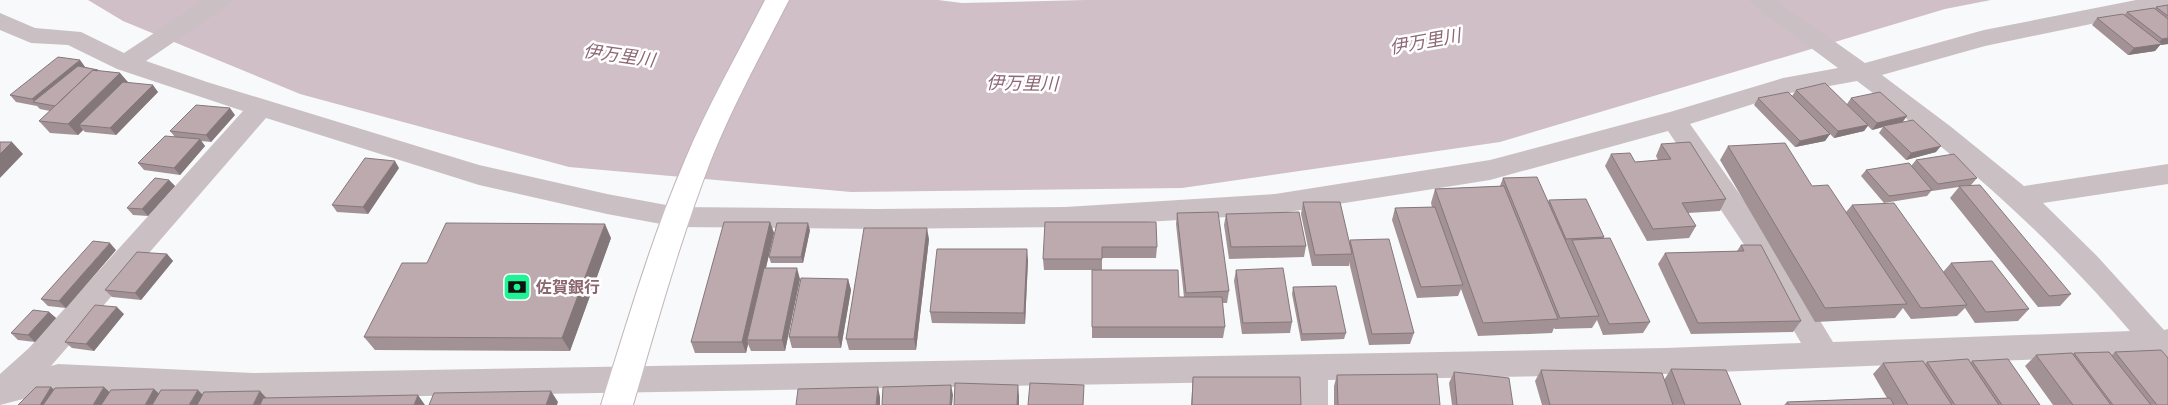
<svg xmlns="http://www.w3.org/2000/svg" width="2168" height="405" viewBox="0 0 2168 405" font-family="'PT Sans','Noto Sans JP',sans-serif">
  <rect width="100%" height="100%" fill="#f8f9fa"/>
  <path fill="#d0bfc6" d="M88,0H938L962,3L1085,0H1991L1945,9L1500,142L1182,188L851,192L569,167L300,94L123,21Z"/>
  <g fill="none" stroke-linecap="round" stroke-linejoin="round">
    <defs>
      <path id="secondary" d="M765,0H789C762,53 733,105 711,160C680,240 657,323 633,405H601C627,323 651,239 685,160C708,105 738,53 765,0Z"/>
    </defs>
    <use href="#secondary" stroke="#c1b5b8" stroke-width="2"/>
    <path fill="#cac0c3" fill-rule="evenodd" d="M204,0H232L228,5L146,61L207,82L479,165L607,194L677,207L878,209L1065,207L1275,194L1490,160L1670,112L1783,78L1838,68L1753,5L1749,0H1776L1865,63L1984,30L2136,0H2168V8L1985,46L1882,75L1950,126L2024,186L2168,164V184L2043,203L2097,256L2164,330L2168,329V364L2154,361L2150,355L1665,374L1328,380V405H1296V381L253,399L58,390L0,405V374L29,348L243,111L117,69L68,45L31,43L0,30V13L35,28L81,32L124,53ZM1857,81C1957,155 2049,236 2130,331L1833,342L1763,227L1690,124L1785,94ZM266,118L479,185L607,214L677,227L878,229L1065,227L1275,214L1490,180L1668,131L1743,243L1801,343L1665,348L253,373L58,364L51,366Z"/>
    <use href="#secondary" fill="#fff" fill-rule="evenodd"/>
  </g>
  <path fill="#a29296" d="M2168,5V44L2160,45L2155,51L2128,55L2092,25L2097,18L2124,15L2127,12L2155,8L2156,7Z
    M80,60L85,67L98,70L99,71L120,73L128,82L158,92L116,135L85,132L83,130L78,135L50,133L39,121L50,111L40,109L37,106L16,102L10,95Z
    M1796,90L1847,104L1851,98L1903,122L1936,152L1906,160L1879,133L1883,127L1872,130L1868,126L1864,131L1834,138L1830,134L1825,141L1795,147L1754,105L1758,98L1792,96Z
    M235,115L211,142L201,141L205,146L180,175L144,170L138,163L175,137L170,131Z
    M1661,144L1726,199L1720,211L1688,213L1696,226L1689,238L1647,241L1605,166L1611,154L1635,162L1658,160L1656,156Z
    M1728,146L1812,186L1846,212L1852,205L1943,272L1951,263L2029,309L2018,321L1975,323L1965,308L1957,316L1911,319L1903,308L1895,318L1815,322L1720,160Z
    M1916,160L1977,178L1971,185L1962,186L2071,294L2060,306L2038,307L1950,198L1959,187L1932,191V190L1927,196L1884,203L1861,176L1866,170L1911,166Z
    M399,168L368,214L337,212L332,205Z
    M1503,178L1548,202L1549,200L1604,237L1603,239L1650,322L1643,333L1603,335L1597,320L1592,328L1555,329L1554,328L1552,333L1478,336L1461,289L1458,296L1417,298L1392,220L1395,208L1432,207L1431,203L1435,189L1500,186Z
    M169,180L175,186L148,216L133,215L127,208Z
    M1303,202L1349,243L1350,240L1414,333L1410,344L1369,345L1349,262V266H1312L1301,214Z
    M1177,213L1229,291L1227,303H1222L1225,327L1223,338H1092V270H1044L1043,259L1156,222L1157,247L1156,258H1102V270L1179,297H1184L1176,224Z
    M1226,214L1306,246L1304,257L1229,259L1224,225Z
    M770,222L774,233L766,268L800,279L785,351H751L748,344L746,353H695L691,342Z
    M810,230L803,263H771L769,257Z
    M611,238L570,351L375,350L364,337L427,263Z
    M929,239L916,350H849L846,339Z
    M1741,245L1801,321L1793,332L1691,334L1658,264L1665,253L1737,251Z
    M116,250L66,308L48,306L41,299Z
    M167,254L173,261L141,300L112,297L105,290Z
    M1028,260L1025,324L932,323L930,312Z
    M1236,270L1292,322L1290,333L1242,334L1234,281Z
    M848,279L851,290L841,348H792L789,337Z
    M1293,287L1346,333L1344,339L1301,341L1292,294Z
    M49,312L56,318L35,342L18,340L11,333Z
    M124,314L94,351L72,348L65,342Z
    M2115,352L2168,405H2053L2025,366L2036,355L2073,354L2074,353L2112,355Z
    M1972,361L2040,405H1784L1787,402L1887,398L1873,374L1883,363L1925,364L1927,362L1970,363Z
    M1671,369L1741,405H1542L1535,381L1541,370L1664,380Z
    M1454,372L1513,405H1452L1449,383Z
    M1337,375L1440,405H1334V386Z
    M1193,377L1301,405H1191Z"/>
  <path fill="#84777a" d="M2168,38V44L2160,45L2155,51L2128,55L2134,48L2157,44L2162,39Z
    M80,60L85,67L35,102L32,99Z
    M120,73L130,85L79,125L83,130L78,135L68,124Z
    M153,85L158,92L116,135L110,128Z
    M230,108L235,115L211,142L206,135Z
    M1907,116L1902,123L1883,126V127L1872,130L1877,123Z
    M1868,125L1864,131L1834,138L1838,131Z
    M1830,134L1825,141L1795,147L1800,141Z
    M200,139L205,146L180,175L174,168Z
    M12,142L23,154L0,178V154Z
    M1941,146L1936,152L1906,160L1911,153Z
    M395,161L399,168L368,214L363,207Z
    M169,180L175,186L148,216L142,209Z
    M770,222L774,233L749,340H747L748,344L746,353L742,342Z
    M808,223L810,230L803,263L801,257Z
    M605,224L611,238L570,351L562,338Z
    M927,228L929,239L916,350L914,339Z
    M110,243L116,250L66,308L59,301Z
    M1027,249L1028,260L1025,324L1024,313Z
    M167,254L173,261L141,300L135,293Z
    M797,268L800,279L785,351L782,340Z
    M848,279L851,290L841,348L838,337Z
    M117,307L124,314L94,351L86,344Z
    M49,312L56,318L35,342L28,335Z
    M951,385L953,395L952,405H950Z
    M1018,385L1019,396V405H1017Z
    M51,387L64,398L60,405H40Z
    M104,387L116,398L112,405H93Z
    M878,387L880,397V405H876Z
    M154,389L166,400L163,405H145Z
    M198,390L209,401L206,405H189Z
    M260,391L270,402L269,405H253Z
    M551,391L558,402L557,405H546Z
    M418,395L425,405H414Z"/>
  <path fill="#bcaaaf" stroke="#84777a" d="M2168,5V16L2156,7Z
    M2154,8L2168,19V38L2162,39L2127,12Z
    M2123,14L2162,44L2134,48L2097,18Z
    M58,57L80,60L32,99L10,95Z
    M78,66L98,70L97,71L93,70L55,106L33,102Z
    M93,70L120,73L68,124L39,121Z
    M123,82L153,85L110,128L79,125Z
    M1825,83L1868,125L1838,131L1796,90Z
    M1788,92L1830,134L1800,141L1758,98Z
    M1880,92L1907,116L1877,123L1851,98Z
    M196,105L230,108L206,135L170,131Z
    M1913,120L1941,146L1911,153L1883,126Z
    M165,136L200,139L174,168L138,163Z
    M0,142H12L0,154Z
    M1690,142L1726,199L1682,203L1696,226L1653,229L1611,154L1630,153L1635,162L1671,159L1661,144Z
    M1785,143L1812,186L1828,185L1907,304L1825,308L1728,146Z
    M1954,154L1977,178L1938,184L1916,160Z
    M365,158L395,161L363,207L332,205Z
    M1909,163L1932,190L1889,196L1866,170Z
    M1537,177L1599,316L1560,318L1503,178Z
    M155,178L169,180L142,209L127,208Z
    M1980,185L2071,294L2049,296L1959,186Z
    M1504,186L1558,319L1483,323L1435,189Z
    M1586,199L1604,237L1566,239L1549,200Z
    M1303,202H1340L1352,254L1315,255Z
    M1894,203L1967,305L1921,308L1852,205Z
    M1435,207L1463,285L1421,287L1395,208Z
    M1218,212L1229,291L1186,293L1177,213Z
    M1299,212L1306,246L1231,247L1226,214Z
    M724,222H770L742,342H691Z
    M1045,222H1156L1157,247H1102V259H1043Z
    M446,223L605,224L562,338L364,337L402,263H427Z
    M777,223H808L801,257H769Z
    M864,228H927L914,339H846Z
    M1610,238L1650,322L1609,324L1572,240Z
    M1389,239L1414,333L1372,334L1350,240Z
    M93,241L110,243L59,301L41,299Z
    M1741,245H1761L1801,321L1698,323L1665,253L1744,251Z
    M937,249H1027L1024,313L930,312Z
    M137,252L167,254L135,293L105,290Z
    M1992,261L2029,309L1986,312L1951,263Z
    M764,268H797L782,340H747Z
    M1283,268L1292,322L1243,323L1236,270Z
    M1092,270H1178L1179,297H1222L1225,327H1092Z
    M801,278L848,279L838,337H789Z
    M1336,286L1346,333L1302,334L1293,287Z
    M95,305L117,307L86,344L65,342Z
    M33,310L49,312L28,335L11,333Z
    M2161,350L2168,358V405H2157L2115,352Z
    M2109,352L2151,405H2113L2074,353Z
    M2072,353L2111,405H2073L2036,355Z
    M1968,359L1999,405H1955L1927,362Z
    M2008,359L2040,405H2002L1972,361Z
    M1923,361L1952,405H1908L1883,363Z
    M1671,369L1726,370L1741,405H1685Z
    M1541,370L1662,373L1673,405H1550Z
    M1454,372L1509,378L1513,405H1457Z
    M1437,374L1440,405H1338L1337,375Z
    M1193,377H1300L1301,405H1192Z
    M955,383L1018,385L1017,405H954Z
    M1030,383L1084,385L1083,405H1028Z
    M951,385L950,405H882L883,387Z
    M36,387H51L40,405H18Z
    M104,387L93,405H43L55,388Z
    M878,387L876,405H796L798,389Z
    M154,389L145,405H101L111,390Z
    M161,390H198L189,405H152Z
    M260,391L253,405H197L204,392Z
    M551,391L546,405H429L434,393Z
    M418,395L414,405H260L263,398Z
    M1890,398L1894,405H1789L1787,402Z"/>
  <defs>
    <symbol id="bank-square" viewBox="-11 -11 22 22"><rect x="-9" y="-9" width="18" height="18" rx="4" fill="#1ff396" stroke="#fff"/><path d="M-6-4H6V4H-6ZM0-2.3a2.3 2.3 0 1 0 0 4.6a2.3 2.3 0 1 0 0-4.6Z" fill="#111"/></symbol>
  </defs>
  <g fill-rule="evenodd">
    <use href="#bank-square" x="501" y="271" width="32" height="32"/>
  </g>
  <g text-anchor="middle" dominant-baseline="central" stroke-width="5" stroke-linejoin="round" paint-order="stroke">
    <g font-size="16" font-weight="bold" fill="#8b666f" stroke="#fff" text-anchor="start">
      <text x="536" y="287">佐賀銀行</text>
    </g>
    <g font-size="18" font-style="italic" fill="#8d6876" stroke="#fff">
      <text transform="translate(1425 41) rotate(-10)">伊万里川</text>
      <text transform="translate(619 55) rotate(8)">伊万里川</text>
      <text transform="translate(1022 83) rotate(1)">伊万里川</text>
    </g>
  </g>
</svg>
